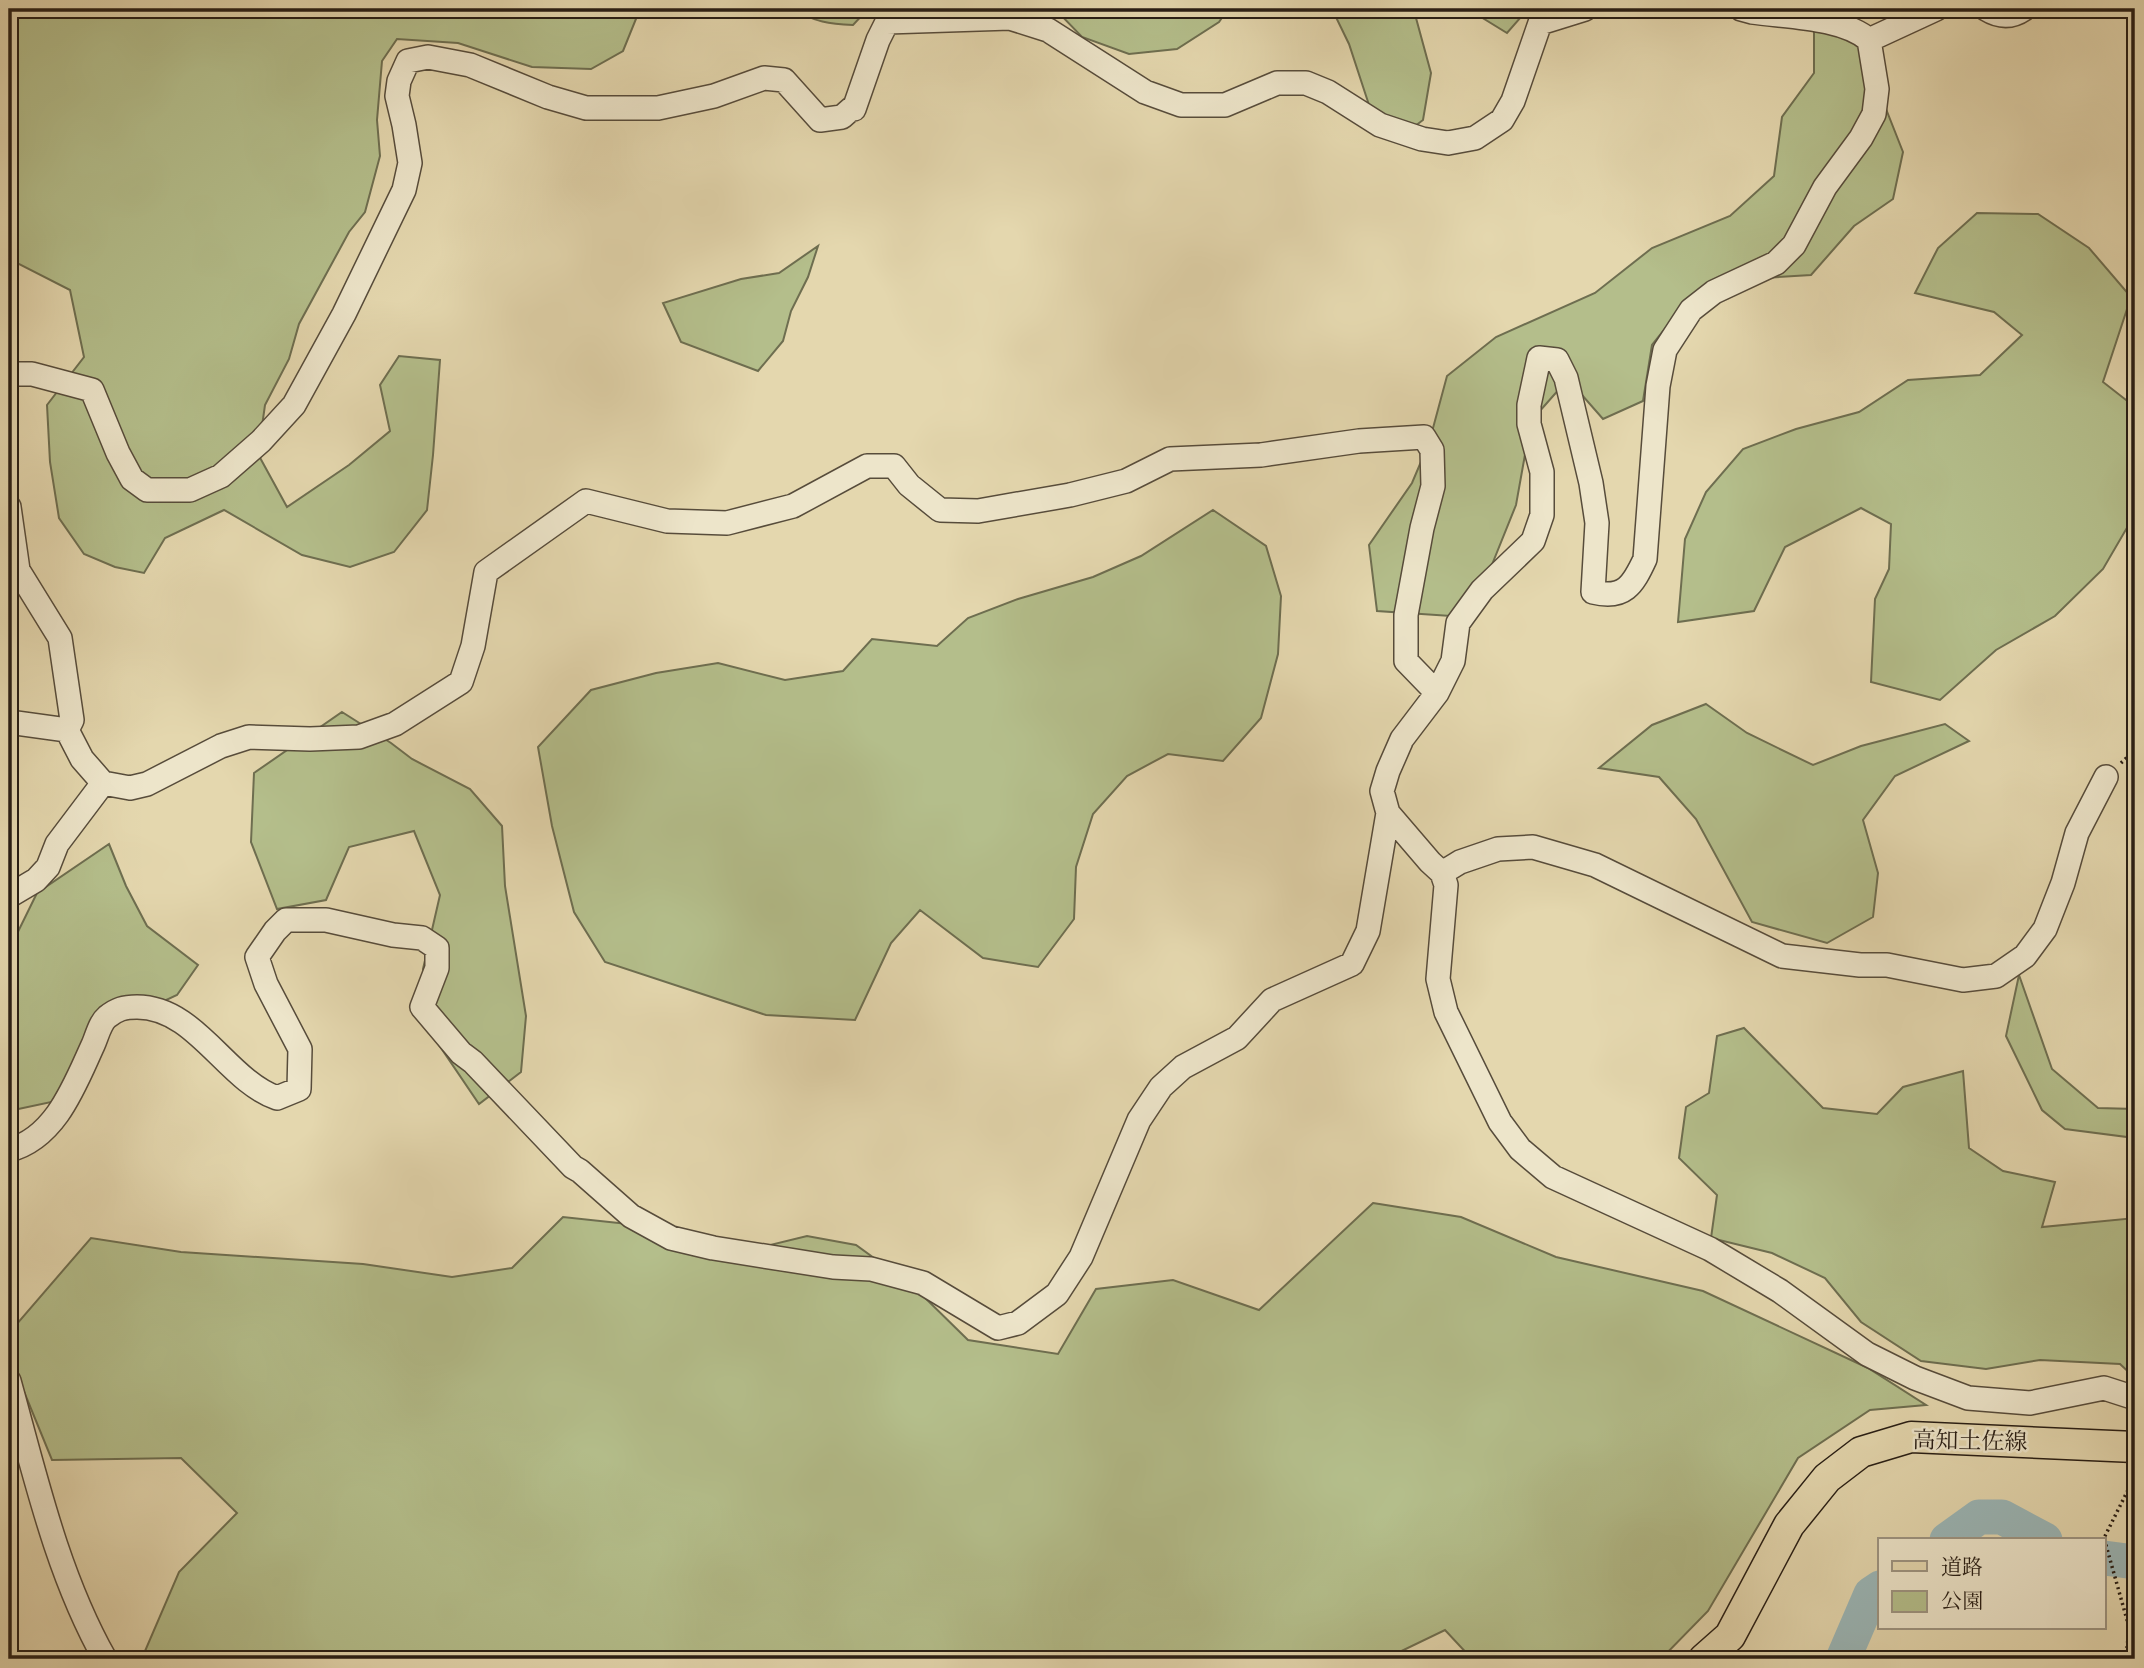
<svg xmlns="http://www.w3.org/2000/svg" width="2144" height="1668" viewBox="0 0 2144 1668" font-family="Cardo,'Noto Serif JP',serif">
  <rect width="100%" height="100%" fill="#e4d7ae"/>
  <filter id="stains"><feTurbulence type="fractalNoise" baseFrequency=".00286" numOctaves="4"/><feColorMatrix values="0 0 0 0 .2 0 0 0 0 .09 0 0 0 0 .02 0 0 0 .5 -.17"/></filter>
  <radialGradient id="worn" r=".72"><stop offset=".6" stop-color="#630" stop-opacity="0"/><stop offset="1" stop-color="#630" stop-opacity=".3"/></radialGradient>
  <path fill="#b4be8b" stroke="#6e6e50" stroke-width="2" d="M9,9H640L623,51L591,69L532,67L458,43L397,39L382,61L377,120L380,156L365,212L349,232L299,324L289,359L265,405L258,454L287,507L349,465L390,431L380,385L399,356L440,360L433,455L427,510L394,552L350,567L302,555L224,510L165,538L144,573L115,567L84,554L59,518L50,462L47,405L84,357L70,290L9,259Z
    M794,9H868L853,25C831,24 813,22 794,9Z
    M1055,9H1228L1219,22L1177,49L1129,54L1082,37Z
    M1332,9H1409L1416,18L1431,73L1423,120L1402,136L1370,108L1349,44Z
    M1468,9H1528L1507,33Z
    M1814,28L1856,33L1903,152L1893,199L1854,226L1811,275L1764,278L1692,295L1652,345L1643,401L1603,419L1568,379L1531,421L1516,505L1491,567L1451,616L1377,611L1369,545L1412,483L1429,443L1447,376L1496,337L1595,293L1652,248L1730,216L1774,176L1782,117L1814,73Z
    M1977,213L2038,214L2089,248L2131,297L2103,382L2135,407V514L2103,569L2055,616L1996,650L1940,700L1871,682L1875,599L1889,569L1891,524L1861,508L1785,547L1754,611L1678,622L1685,539L1706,492L1743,449L1796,429L1859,412L1908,380L1980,375L2022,335L1994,312L1915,293L1938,248Z
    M818,246L808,277L791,311L783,341L758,371L681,342L663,303L741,279L779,273Z
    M1213,510L1266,546L1281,596L1278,654L1261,718L1223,761L1168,754L1127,776L1093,814L1076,867L1074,919L1038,967L983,958L920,910L891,943L855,1020L766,1015L605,962L574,912L552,826L538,747L591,690L656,673L718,663L785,680L843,671L872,639L937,646L968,618L1018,599L1093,577L1141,556Z
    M1706,704L1747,733L1813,765L1861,746L1945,724L1969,741L1895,776L1863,820L1878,873L1873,917L1827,943L1752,922L1696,819L1659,777L1599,768L1652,725Z
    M342,712L391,743L412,759L470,789L502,826L505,886L526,1016L521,1072L479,1104L435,1039L423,969L440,895L414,831L349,847L326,900L277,909L251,842L254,773Z
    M109,844L126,886L147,926L198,965L177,995L102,1030L75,1097L9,1111V950L37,893Z
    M2019,975L2052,1069L2098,1108L2135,1109V1138L2065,1129L2042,1110L2006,1036Z
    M1744,1028L1823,1108L1877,1114L1903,1087L1963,1071L1969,1148L2003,1171L2055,1182L2042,1227L2135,1218V1378L2120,1364L2040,1360L1986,1369L1921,1361L1861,1322L1825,1278L1772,1253L1711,1238L1717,1195L1679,1158L1686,1107L1709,1093L1717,1036Z
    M1373,1203L1461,1217L1556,1257L1703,1291L1868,1368L1926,1405L1870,1410L1798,1458L1708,1611L1661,1659H1472L1445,1630L1385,1659H143L142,1658L179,1572L237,1513L181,1458L52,1460L9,1355V1333L91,1238L181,1252L363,1264L452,1277L512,1268L563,1217L628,1224L742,1252L807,1236L856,1245L914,1287L968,1340L1058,1354L1096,1289L1173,1280L1259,1310Z"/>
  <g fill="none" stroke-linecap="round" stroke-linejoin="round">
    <path stroke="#9bb6b6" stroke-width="35" d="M1947,1540L1979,1517H2002L2045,1540
      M2104,1558L2135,1562
      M1843,1659L1871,1594L1880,1588"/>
    <defs>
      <path id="minor" d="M1986,9C1999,17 2011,18 2024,9
        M1869,40L1936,9
        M9,374H32L92,390L118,453L132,479L147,490H190L221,476L261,441L294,405L344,314L404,190L410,163L404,125L397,96L399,81L408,61L428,57L470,65L548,97L586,108H658L714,96L764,78L784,80L820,120L842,117L851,109H854L878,40L887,22L1010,18L1048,30L1145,92L1181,105H1225L1277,83H1306L1328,92L1380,125L1422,139L1448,143L1475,138L1502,120L1513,101L1540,23L1585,9
        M9,507L18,570L60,638L72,720L67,730
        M9,722L67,730
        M67,730L82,759L103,783L130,788L147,784L221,746L249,737L310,739L359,737L395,724L461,682L473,646L486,572L586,501L667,521L727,523L793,506L867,466H894L909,485L940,510L978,511L1070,495L1126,481L1170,459L1261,455L1359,441L1424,437L1432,450L1433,486L1422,528L1406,615V661L1437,693
        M1388,813L1430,862L1442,873L1446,885L1438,979L1446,1012L1500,1122L1520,1149L1553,1177L1710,1249L1780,1291L1867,1354L1915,1378L1968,1398L2030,1403L2104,1388L2135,1398
        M1442,873L1460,862L1498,849L1533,847L1595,865L1782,956L1860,965H1887L1963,980L1996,976L2025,956L2045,929L2063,883L2077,833L2106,777
        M9,896L36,880L48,867L57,844L103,783
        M9,1150C56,1138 75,1084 93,1045C97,1036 100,1023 107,1017C117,1009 124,1007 137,1007C196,1007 226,1080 277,1098L299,1089L300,1049L266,984L257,957L275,931L286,920H326L393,935L422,938L437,948V968L422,1007L461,1053L473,1062L573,1167L580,1171L631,1216L671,1238L713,1248L833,1267L871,1269L923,1283L998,1328L1018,1323L1057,1294L1081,1257L1139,1120L1161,1087L1183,1067L1237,1038L1272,1000L1352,964L1368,931L1388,813L1382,791L1388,771L1402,739L1437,693L1453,661L1458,623L1482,590L1533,541L1542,515V472L1529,424V405L1539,358L1557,360L1566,378L1591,483L1597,523L1593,592C1624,600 1633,585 1645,559L1658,386L1665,350L1691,310L1714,292L1776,263L1794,245L1825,187L1861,138L1874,114L1877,89L1869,40C1842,17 1787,17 1752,12L1741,9
        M9,1381C35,1475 57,1574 105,1659"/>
      <path id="major" d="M1704,1659L1730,1636L1789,1525L1827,1478L1861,1452L1911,1437L2135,1447"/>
    </defs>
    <use href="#minor" stroke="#574c3b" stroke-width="26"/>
    <use href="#major" stroke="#281e15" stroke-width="33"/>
    <path stroke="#281e15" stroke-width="3.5" stroke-dasharray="2 3.5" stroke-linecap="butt" d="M2121,763L2135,750
      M2126,1659L2129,1627L2104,1538L2135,1476"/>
    <use href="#minor" stroke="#ede5ca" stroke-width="23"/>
    <use href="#major" stroke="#e4d7ae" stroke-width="30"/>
  </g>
  <g text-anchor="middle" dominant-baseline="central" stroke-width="5" stroke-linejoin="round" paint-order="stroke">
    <g font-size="23" fill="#281e15" stroke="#ede5ca">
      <text transform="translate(1970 1441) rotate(1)">高知土佐線</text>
    </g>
  </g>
  <rect width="2144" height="1668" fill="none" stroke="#e4d7ae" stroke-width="35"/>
  <rect x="10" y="10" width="2123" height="1647" fill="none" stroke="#281e15" stroke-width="3.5"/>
  <rect x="18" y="18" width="2109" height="1633" fill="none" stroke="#281e15" stroke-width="2"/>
  <rect x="1878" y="1538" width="228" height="91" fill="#ede5ca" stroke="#9e9582" stroke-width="2"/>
  <rect x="1892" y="1561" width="35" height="10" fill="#e4d7ae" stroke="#9e9582" stroke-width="2"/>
  <text x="1941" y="1574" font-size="21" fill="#281e15">道路</text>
  <rect x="1892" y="1591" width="35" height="21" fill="#b4be8b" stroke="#9e9582" stroke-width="2"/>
  <text x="1941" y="1608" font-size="21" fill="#281e15">公園</text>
  <rect width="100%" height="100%" filter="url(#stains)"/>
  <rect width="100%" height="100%" fill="url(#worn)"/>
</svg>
